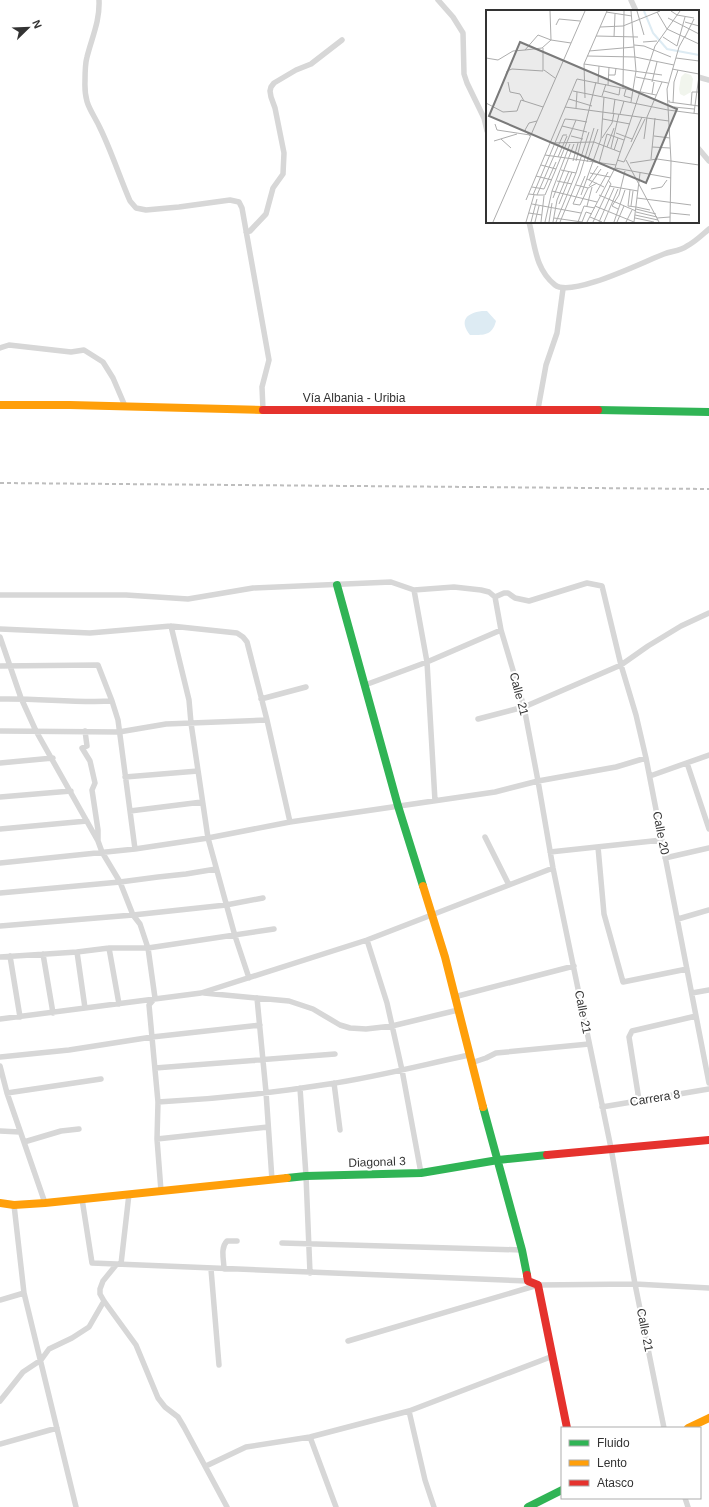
<svg xmlns="http://www.w3.org/2000/svg" width="709" height="1507" viewBox="0 0 709 1507" font-family="Helvetica,sans-serif">
  <rect width="100%" height="100%" fill="#fff"/>
  <path fill="#ddebf3" d="M482,311H487L496,321C492,336 484,335 470,335C459,321 466,313 482,311Z"/>
  <g fill="none" stroke-linecap="round" stroke-linejoin="round">
    <path stroke="#d7d7d7" stroke-width="5.5" d="M99,0C100,21 92,37 87,57C85,64 85,73 85,81C84,106 92,110 101,130C112,153 120,178 130,201L136,208L146,210L179,207L230,200L239,202L242,208L269,360L262,387L263,410
      M438,0L453,17L463,33L464,74L467,83L484,118L487,131
      M631,0L636,11
      M698,77L709,80
      M698,148L709,161
      M529,222C535,245 535,269 555,285C572,298 645,261 664,254C672,251 680,251 687,246C695,242 702,235 709,229
      M246,232L250,231L266,214L273,188L283,174L284,153L275,108L271,97L270,91L271,87L274,83L296,70L311,64L342,40
      M0,348L9,345L71,352L84,350L103,362L113,378L125,406
      M538,409L546,365L557,333L563,289
      M414,590L427,662L435,801
      M0,595H126L188,599L253,588L391,582L414,590L454,587L481,590L489,592L495,597
      M495,597L501,630L524,707L538,781L553,868L611,1148L635,1284L664,1428
      M495,597L504,593H508L515,598L529,601L587,583L602,586L621,665L636,715L646,758L709,1083
      M171,626L189,700L191,723L208,838L235,936L249,978
      M0,629L90,633L171,626L237,633L243,637L247,642L267,720
      M0,637L21,698L36,731L98,841L102,852L120,882L133,915L140,924L148,948L155,998L149,1005L158,1102L157,1139L161,1191
      M0,666L98,665L112,701
      M365,685L427,662L501,630
      M0,699C37,698 75,703 112,701L118,720L135,849
      M261,699L306,687
      M478,719L524,707L621,665L648,646L681,626L709,613
      M0,731L119,732L166,724L267,720L290,822
      M85,731L87,746L82,748L90,761L95,783L92,790L98,830V841
      M0,763L53,758
      M687,763L709,829
      M650,776L709,755
      M125,777L198,771
      M0,797L71,791
      M130,811L202,802
      M0,829L87,821
      M485,837L509,885
      M598,847L604,914L623,982L687,969
      M550,852L662,840
      M665,858L709,848
      M0,863L135,849L208,838L290,822L495,792L538,781L616,767L646,758
      M0,893L120,882L158,877L186,874L216,869
      M678,919L709,910
      M0,926L133,915L226,905L263,898
      M367,940L387,1003L402,1070L421,1173
      M109,948L119,1004
      M77,952L85,1008
      M43,954L53,1013
      M10,956L20,1017
      M0,957L77,952L109,948H148L274,929
      M204,993L289,1001L313,1009L340,1025L350,1028L366,1029L392,1026L458,1010
      M692,993L709,990
      M454,997L574,966
      M257,998L266,1092L272,1180
      M0,1019L201,993L367,940L553,868
      M0,1057L69,1050L152,1037L260,1025
      M471,1063L486,1058L496,1053L589,1044
      M0,1066L7,1093L45,1203
      M155,1068L335,1054
      M334,1083L340,1130
      M300,1088L306,1176L310,1273
      M7,1093L101,1079
      M639,1100L629,1037L632,1031L696,1016
      M158,1102C215,1099 273,1093 329,1084C376,1077 422,1065 469,1055
      M602,1107L709,1089
      M0,1131L20,1132
      M157,1139L268,1127
      M24,1142L61,1131L79,1129
      M82,1199L92,1263L528,1281
      M14,1205L24,1293L76,1507
      M282,1243L522,1250
      M121,1264L129,1194
      M116,1265L103,1281L100,1289V1294L104,1301L136,1345L158,1398L165,1407L178,1417L184,1427L227,1507
      M211,1269L219,1365
      M224,1269C224,1260 220,1248 227,1241H237
      M0,1300L24,1293
      M348,1341L538,1285L635,1284L709,1288
      M0,1401L23,1372L41,1360L49,1349L72,1338L89,1327L104,1301
      M409,1411L425,1480L434,1507
      M310,1437L336,1507
      M0,1444L57,1428
      M206,1466L246,1447L310,1437L409,1411L553,1356
      M685,1498L688,1507"/>
    <path stroke="#30b455" stroke-width="8" d="M598,410L709,412
      M337,585L398,806L423,886
      M483,1107L522,1250L527,1275
      M287,1178L306,1176L421,1173L498,1160L547,1155
      M528,1507L562,1490"/>
    <path stroke="#ff9f0a" stroke-width="8" d="M0,405H70L263,410
      M423,886L445,957L483,1107
      M0,1203L14,1205L45,1203L287,1178
      M688,1428L709,1418"/>
    <path stroke="#e5322d" stroke-width="8" d="M263,410H598
      M547,1155L709,1140
      M527,1275L528,1281L538,1285L567,1428"/>
    <path stroke="#bebebe" stroke-width="2" stroke-dasharray="4 3" stroke-linecap="butt" d="M0,483L709,489"/>
  </g>
  <g text-anchor="middle" dominant-baseline="central" stroke-width="4" stroke-linejoin="round" paint-order="stroke">
    <g font-size="12" fill="#333" stroke="#fff">
      <text x="354" y="398">Vía Albania - Uribia</text>
      <text transform="translate(519 694) rotate(75)">Calle 21</text>
      <text transform="translate(661 833) rotate(79)">Calle 20</text>
      <text transform="translate(583 1012) rotate(79)">Calle 21</text>
      <text transform="translate(655 1098) rotate(-9)">Carrera 8</text>
      <text transform="translate(377 1162) rotate(-2)">Diagonal 3</text>
      <text transform="translate(645 1330) rotate(79)">Calle 21</text>
    </g>
  </g>
  <g transform="translate(486 10)">
    <rect width="213" height="213" fill="#fff"/>
    <path d="M199,63L205,65L207,69L205,82L198,86L194,84L193,79L195,67Z" fill="#f1f5ed"/>
    <path fill="none" stroke="#ddebf3" stroke-width="2" d="M158,1L167,23L181,39L213,45"/>
    <path fill="none" stroke="#adadad" stroke-width="1" d="M151,1L158,25M185,1L191,5L208,8M120,2L146,6M171,2L181,19L213,34M182,8L213,24M199,12L213,16M70,15L73,9L94,11M114,17L137,16L174,1M110,26L152,27M128,27L129,4M177,27L191,36M199,27L208,9M157,32L171,31M148,35L158,36L185,47M191,36L199,7M39,40L56,38L65,30L64,1M103,41L148,37M101,46L149,47L188,55M0,48L12,50L27,41L39,40L52,25L65,30L85,33M190,48L213,51M98,54L176,65M186,59L213,64M58,60L69,68M20,65L21,61L26,59L57,61V38M123,65H129L130,58M150,67L182,73M22,72L24,82L34,84L38,91M166,72L171,52M112,73L113,56M122,75L123,57M137,78L138,1M140,79L138,86L145,88M87,81L182,100L213,104M118,81L133,85L134,78M166,84L168,72M116,86L120,74M99,88L98,54L121,1M83,89L106,96M183,90V92L213,96M145,92L150,61L145,1M0,93L17,102L31,101L35,90L57,97M187,93L188,72L192,60M205,95L206,82H213M79,97L183,111M188,97L208,99M90,98L91,82M127,103L129,89M208,103L213,66M134,104L138,91M117,109L144,114M9,114L11,120L44,125M76,116L101,122M130,123L146,129M121,124L138,130M44,126L39,120L43,113L51,111M85,126L97,129M168,126L184,128M116,128L126,113L128,103M15,129L25,138M158,129L161,107L176,72M8,131L31,124M145,132L156,107M65,133L108,132L134,142M121,137L128,118M166,137L184,138M125,138L133,104M128,140L132,128M59,145L130,155M72,147L81,126M165,149L169,108M131,150L138,152L159,109M140,150L173,212M87,151L92,133M90,151L110,72M101,152L112,119M113,153L121,124M144,153L171,149L213,155M55,155L70,159L90,110L101,112M129,158L185,168M75,160L90,163M104,163L124,167M50,166L66,170M99,166L87,194L94,195L102,178M101,169L118,177M103,170L112,156M71,171L86,174M90,175L102,178L111,173M103,176L115,159M123,176L152,181M46,177L58,179L70,152M165,179L176,177L181,170M144,180L142,196L150,197M66,181L111,192M110,183L122,162M43,184L51,185L77,125H81M47,185L79,109L90,110M51,185H59L70,159M95,185L115,129L118,87M113,185L150,201M67,188L88,134M151,188L205,195M40,190L91,69L170,85M46,194L95,203M73,194L86,162M101,196L106,177M109,196L148,212M145,196L147,181M150,197L164,200M132,199L126,196L133,185L139,161M150,199L170,204M150,202L171,207M43,203L56,205M184,203L204,205M149,205L172,210M104,207L116,212M68,208L96,212L100,202L106,204M149,208L168,212M171,208L184,207M7,212L99,1M40,212L48,185M45,212L51,189M49,212L53,196M55,212L58,186M59,212L66,181L84,134M63,212L66,193M67,212L71,190L83,161M70,212L90,163L103,122M74,212L94,164L108,118M92,212L98,196L109,198M101,212L129,158L169,36L194,1M107,212L125,174L122,170M113,212L128,178M118,212L132,179M128,212L139,180M131,212L138,196M140,212L146,200M148,212L154,163M184,212L185,151L181,79L193,37L199,26"/>
    <path fill="#7a7a7a" fill-opacity="0.15" stroke="#7a7a7a" stroke-width="2" d="M34,32L191,99L160,173L3,106Z"/>
    <rect width="213" height="213" fill="none" stroke="#333" stroke-width="2"/>
  </g>
  <rect x="561" y="1427" width="140" height="72" fill="#ffffff" stroke="#adadad"/>
  <rect x="569" y="1440" width="20" height="6" fill="#30b455" stroke="#adadad"/>
  <text x="597" y="1447" font-size="12" fill="#333333">Fluido</text>
  <rect x="569" y="1460" width="20" height="6" fill="#ff9f0a" stroke="#adadad"/>
  <text x="597" y="1467" font-size="12" fill="#333333">Lento</text>
  <rect x="569" y="1480" width="20" height="6" fill="#e5322d" stroke="#adadad"/>
  <text x="597" y="1487" font-size="12" fill="#333333">Atasco</text>
  <g transform="translate(28 28) rotate(67)" stroke="#ffffff" stroke-width="3" paint-order="stroke">
  <path d="M0-3L7 15L0 10L-7 15Z" fill="#333333"/>
  <text y="-6" font-size="11" font-weight="bold" text-anchor="middle" fill="#333333">N</text>
  </g>
</svg>
